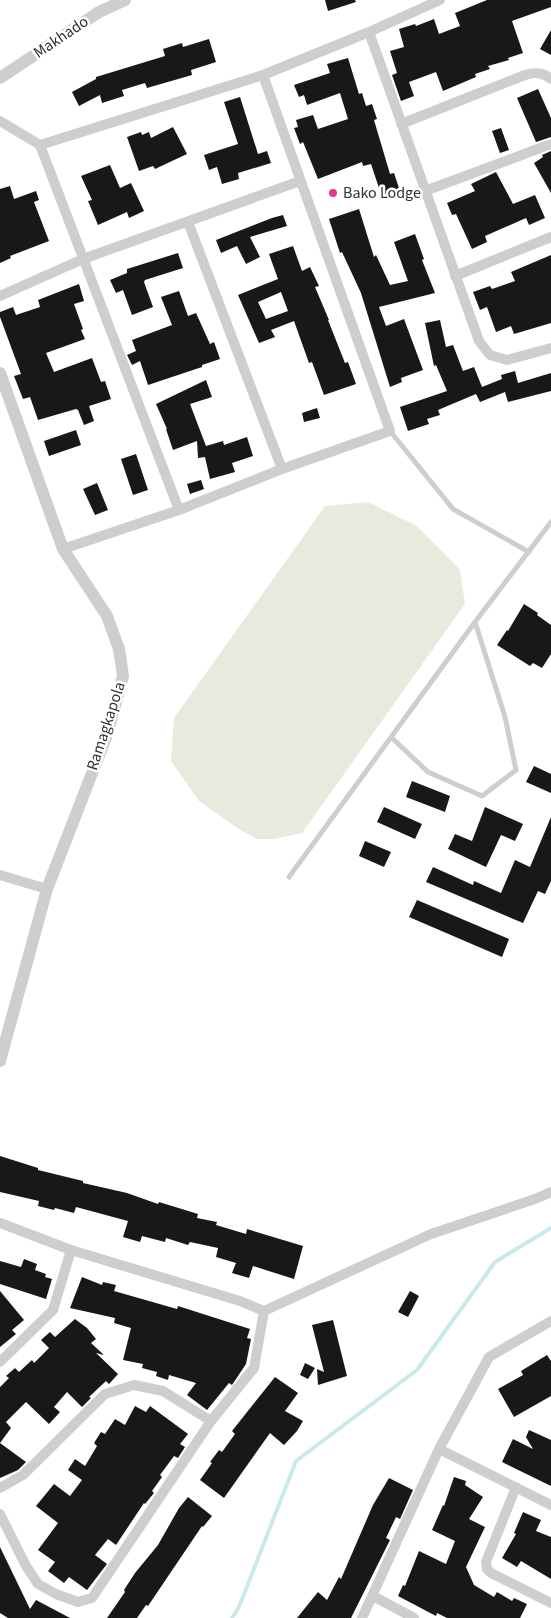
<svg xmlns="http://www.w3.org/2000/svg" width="551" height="1618" viewBox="0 0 551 1618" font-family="'Source Sans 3',sans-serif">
  <rect width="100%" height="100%" fill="#fff"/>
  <path fill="#e9eadd" d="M368,502L417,526L460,570L465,604L302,833L274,839H257L237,828L199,801L171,761L174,718L325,506Z"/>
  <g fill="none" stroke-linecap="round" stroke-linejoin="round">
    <path stroke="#caeaea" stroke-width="4" d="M232,1618L239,1607L296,1461L417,1370L495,1262L551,1228"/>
  </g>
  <path fill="#181818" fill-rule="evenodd" d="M325,0H355L356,2L328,11Z
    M487,0H551V7L512,21L523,53L508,58L509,60L488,66L490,69L475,74L476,77L443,91L436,72L409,82L414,96L401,101L392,75L397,73L390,51L404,47L399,29L415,24L416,26L434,19L439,34L460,26L455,13Z
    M551,30V55L540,49Z
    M209,39L216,62L191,70L192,75L147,88L145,83L122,90L124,96L102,103L100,95L79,106L72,92L96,79V77L165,56L163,49L182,43L183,47Z
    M348,58L359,94L362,93L366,106L372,104L377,119L374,120L390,174L394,173L400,191L382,197L371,164L363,166L362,162L318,179L303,142L300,144L294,128L298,127L296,120L313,115L318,129L348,119L340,93L307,105L304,95L299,97L294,85L330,73L327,64Z
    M538,89L551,118V137L536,142L517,98Z
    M240,97L258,154L267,151L271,163L238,173L239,179L222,184L217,167L209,170L204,155L238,144L224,102Z
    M173,127L187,154L155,169L153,166L139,171L127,137L141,132L142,135L149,132L151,138Z
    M501,128L509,150L500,153L492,131Z
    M551,151V193L534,163L543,157L542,155Z
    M110,165L120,188L131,183L144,211L129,218L127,212L98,225L88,201L92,200L81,176Z
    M496,172L513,204L535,195L545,218L529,225L526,218L485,236L487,242L472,249L456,214L452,215L447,203L475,191L471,184Z
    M10,186L14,199L36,191L39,200L34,202L49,241L10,256L11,258L0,263V189Z
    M359,209L374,257L376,255L390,285L408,281L394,242L415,234L424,259L422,260L435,293L379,307L386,326L404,319L423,370L401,378L402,382L390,387L361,293L342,252L340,253L329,219Z
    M283,215L287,226L250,237L260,257L246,264L237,246L221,253L216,240L272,218Z
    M293,246L302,271L310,267L319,286L315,287L329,320H328L345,363L348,362L356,384L324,395L312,362L309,363L294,321L271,330L275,337L259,343L238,295L278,279L269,254ZM281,292L288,311L266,319L258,302Z
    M178,253L183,268L145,280L144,282L153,307L132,315L123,290L116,293L110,280L127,273V269Z
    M551,255V323L514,334L511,326L496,332L487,307L480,310L473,292L490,286L492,289L515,281L511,272Z
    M79,284L84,301L74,304L83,329L81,330L85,339L46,353L54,372L92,358L101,382L105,381L111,399L89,406L94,421L84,425L78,410L76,409L38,420L30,397L23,399L14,376L21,374L0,317V312L13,307L16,315L40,307L38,300Z
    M179,291L188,316L196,313L210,344L214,342L220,359L202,365V367L148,385L140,361L132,365L127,355L136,351L132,340L172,325L161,297Z
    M440,320L446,347L453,345L463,371L474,367L482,387L502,379L501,375L515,371L518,383L551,373V391L508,402L505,392L480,402L476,394L438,410L440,415L427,419L429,424L408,431L400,407L447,391L436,365L434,366L425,323Z
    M206,380L212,397L190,404L206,446L223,441L224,445L247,437L253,456L232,463L235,472L210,479L205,457L198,458L197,441L173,450L166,429H167L156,404Z
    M317,408L320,418L304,422L302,413Z
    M76,430L81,445L49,456L44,441Z
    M136,454L148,490L133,495L121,459Z
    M201,480L204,489L190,494L187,484Z
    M97,483L108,510L95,515L83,489Z
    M524,604L538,613L537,615L551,625V654L542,668L533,663L530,666L497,645L507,630L508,631Z
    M534,766L551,774V793L526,782Z
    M412,781L450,796L445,812L406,797Z
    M384,807L422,824L415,839L377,822Z
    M485,807L523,824L515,841L501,835L486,867L448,849L455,834L472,841Z
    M551,817V881L545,894L538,891L523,923L426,882L433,867L473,885L474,881L501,893L515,860L530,867Z
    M365,841L391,852L384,867L359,856Z
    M417,900L509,939L502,957L409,917Z
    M0,1156L38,1168V1170L83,1181V1183L127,1193L158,1204L159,1202L198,1214L197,1218L217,1222L216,1225L246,1234L247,1229L303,1246L294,1279L253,1266L249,1278L232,1273L236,1263L216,1257L218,1248L190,1242L188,1245L166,1238L165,1242L142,1236L140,1242L123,1237L128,1221L76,1207L74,1213L55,1208L54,1210L38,1206L39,1201L0,1192Z
    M24,1259L37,1264L35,1270L46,1274L45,1277L52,1279L46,1299L0,1284V1261L21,1267Z
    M82,1277L102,1285L103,1282L116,1285L114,1291L177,1309L178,1306L250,1329L247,1338L251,1339L246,1364L232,1385L229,1383L207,1410L187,1395L196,1383L169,1375L168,1380L156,1376L157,1372L142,1368L143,1364L123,1360L131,1328L114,1323L115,1318L70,1308Z
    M0,1291L24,1320L12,1330L16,1334L0,1347Z
    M410,1291L419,1296L408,1317L398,1312Z
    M75,1319L87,1328L96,1339L91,1343L104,1355L96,1353L118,1374L109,1384L106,1381L89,1397L91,1398L82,1407L67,1392L54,1407L60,1412L49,1424L26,1402L6,1422L11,1428L0,1443L26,1462L18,1470L0,1478V1387L9,1378L6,1376L15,1368L19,1372L32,1360L34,1363L49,1348L41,1340L50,1332L55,1337Z
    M333,1320L347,1376L318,1385L317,1369L324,1372L312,1325Z
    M547,1355L551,1361V1396L514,1417L498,1389L523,1375L521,1371Z
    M305,1363L315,1368L308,1379L300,1375Z
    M275,1377L298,1393L285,1411L303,1421L297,1431L284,1445L270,1433L224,1498L200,1480L212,1463L210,1462L219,1450L222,1452L235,1434L232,1431Z
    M135,1406L146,1412L150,1406L188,1434L180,1444L185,1447L178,1458L174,1456L160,1475L162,1477L152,1491L154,1493L145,1504L144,1503L116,1545L108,1539L95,1555L107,1564L87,1590L69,1577L64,1583L48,1571L55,1562L38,1550L58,1523L36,1506L54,1484L70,1496L82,1480L68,1470L75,1459L85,1466L97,1446L94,1443L101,1432L105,1434L115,1419L125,1425Z
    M529,1430L551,1440V1486L502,1462L513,1439L533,1449L526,1437Z
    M454,1477L466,1481L465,1485L483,1497L469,1519L485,1527L466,1567L474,1585L494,1597L497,1592L512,1601L514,1598L527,1604L520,1618H447L437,1613L436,1616L398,1596L403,1585L405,1586L419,1551L446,1564L455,1541L432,1530L443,1505L444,1506Z
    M389,1478L413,1490L400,1519L396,1517L386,1538L390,1540L351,1618H297L318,1592L327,1600L339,1577L341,1579L373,1505Z
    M188,1497L212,1516L203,1527L202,1526L148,1606L146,1605L137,1618H107L125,1592L124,1590L135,1573L158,1545L179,1508Z
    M523,1512L541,1520L536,1531L551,1537V1579L521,1561L517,1567L502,1558L516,1534L514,1533Z
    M0,1547L30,1609L36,1600L70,1618H8L0,1613Z"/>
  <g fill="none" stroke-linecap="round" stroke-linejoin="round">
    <path stroke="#cecece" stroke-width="5" d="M390,431L453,509L529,552
      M391,737L428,772L482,796L516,770L505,717L475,622
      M289,877L475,622L551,522"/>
    <path stroke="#cecece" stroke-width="10" d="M369,32L479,341L490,355L507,360L551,348
      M0,121L40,145L263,75L369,32L440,0
      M401,124L525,75C535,72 543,72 551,79
      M40,145L179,510L282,469L390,431L263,75
      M425,191L551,144
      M188,222L282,469
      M455,276L551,237
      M0,296L83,259L300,181
      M63,549L179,510
      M0,875L47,889
      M0,1223L71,1250L240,1301L264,1311L431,1234L535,1199L551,1192
      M0,1362L53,1310L71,1250
      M439,1449L551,1505
      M516,1487L486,1562L487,1569L491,1573L551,1603
      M0,1488L23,1475L105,1394L134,1385L163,1391L211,1421
      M0,1514L26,1566L38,1584L56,1594L78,1602L92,1598L211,1421L254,1368L264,1311
      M373,1596L414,1618
      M362,1618L439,1449L489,1357L551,1321"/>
    <path stroke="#cecece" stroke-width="12" d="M0,78L99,12L125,0
      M0,373L63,549L107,616L119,649L123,676L108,732L47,889L0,1061"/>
  </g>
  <circle fill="#e23a88" stroke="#fff" stroke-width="2" cx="333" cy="193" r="5"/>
  <g text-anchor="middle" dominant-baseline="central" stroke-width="5" stroke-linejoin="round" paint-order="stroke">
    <g font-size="16" fill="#313131" stroke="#fff">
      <text transform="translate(61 37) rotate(-34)">Makhado</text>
      <text transform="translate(106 726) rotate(-72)">Ramagkapola</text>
    </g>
    <g font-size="16" fill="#313131" stroke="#fff" text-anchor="start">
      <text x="343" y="193">Bako Lodge</text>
    </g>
  </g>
</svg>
